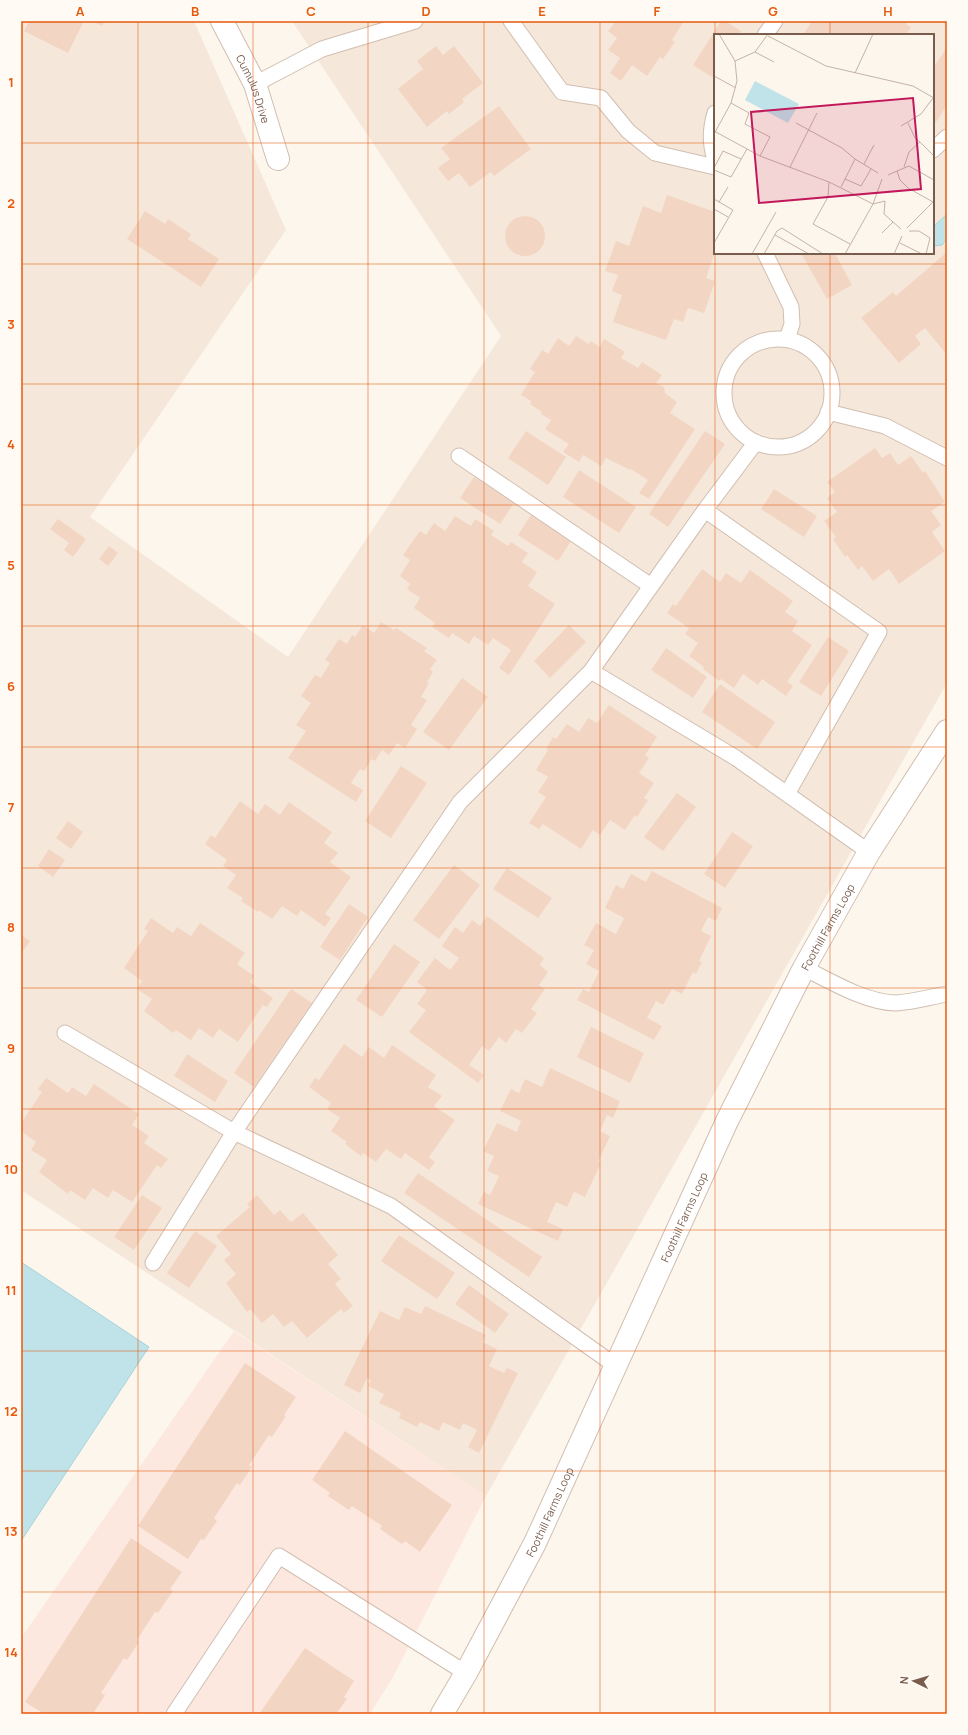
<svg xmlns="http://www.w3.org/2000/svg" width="968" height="1735" viewBox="0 0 968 1735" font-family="Manrope,sans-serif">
  <rect width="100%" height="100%" fill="#fdf6ec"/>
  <path fill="#f5e8da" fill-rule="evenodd" d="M21,21H194L286,230L90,517L288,657L501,336L292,21H947V683L486,1496L21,1190ZM715,35H933V253H715Z"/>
  <path fill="#fde8e0" d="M234,1331L486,1496L393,1677L370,1714H21V1638Z"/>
  <path fill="#bfe3e8" stroke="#a5d3da" d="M947,214V239L942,245L933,246V227Z
    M21,1262L149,1347L21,1541Z"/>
  <path fill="#f3d5c3" d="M29,21H84L68,53L24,31Z
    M92,21H105L102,26Z
    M616,21H684L672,40L675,42L663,59L660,57L647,76L632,65L621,81L610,73L620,58L608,50L617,38L608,31Z
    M721,21H725L741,31L739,35H715V72L712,77L693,65Z
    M812,21H908L906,24L911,27L906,35H803Z
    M436,46L443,55L454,46L483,83L462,99L464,102L449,114L447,111L427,127L398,89L423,69L417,61Z
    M946,49L947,50V105L936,122L933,120V68Z
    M499,106L531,149L494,176L491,172L470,187L459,173L448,181L438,168L450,159L441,148Z
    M667,195L715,212V252L706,278L715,281L704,313L688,308L683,322L674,319L666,340L613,322L622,295L612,291L618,275L605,271L616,241L629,246L643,206L661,213Z
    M145,211L165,224L168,219L191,234L188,239L219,259L201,287L127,239Z
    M505 236a20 20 0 1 1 40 0a20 20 0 1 1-40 0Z
    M947,252V355L925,328L915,336L921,344L899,363L861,318L893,292L896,296Z
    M806,253H835L852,285L827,299L802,255Z
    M576,336L589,344L591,341L600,347L604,339L625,352L621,358L638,368L642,362L662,375L656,383L664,387L665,393L677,402L670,413L695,429L649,499L639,493L648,480L631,469L630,470L606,458L601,466L583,455L579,462L563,452L569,444L545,429L551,420L541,414L542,412L530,404L531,401L521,395L535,372L530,369L542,350L548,354L558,338L569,346Z
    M526,431L566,457L548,485L508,458Z
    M705,431L725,444L668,527L649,514Z
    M875,448L882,458L890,453L898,465L911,456L923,473L925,471L945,502L931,511L941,525L932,532L945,551L899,584L889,569L873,581L862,566L858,570L847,555L845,557L833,539L836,537L824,521L837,512L827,498L835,492L827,482Z
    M579,470L636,507L619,533L563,497Z
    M474,477L514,503L500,524L460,498Z
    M774,489L817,516L804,537L761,509Z
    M531,515L571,541L558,561L518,535Z
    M455,516L471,526L475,519L494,531L491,535L508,546L511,542L528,553L522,562L537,572L528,586L555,604L509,675L499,668L511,650L493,638L488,645L474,636L469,644L452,633L449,638L432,627L435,623L414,608L420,598L407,589L410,584L400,576L410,560L403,555L420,531L426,535L434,523L445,531Z
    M58,519L86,539L73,557L64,550L69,543L50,529Z
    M109,546L118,553L108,566L99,559Z
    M702,569L720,582L726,573L741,583L750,570L793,601L785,612L798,621L792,631L812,645L787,682L793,686L786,696L762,679L758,685L743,674L734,688L721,679L719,681L703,669L704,667L689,656L698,643L685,634L689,628L667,613L673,604L676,606Z
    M381,622L394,630L396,628L427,648L424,651L437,660L430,669L433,672L427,682L429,683L421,697L427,700L411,725L417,729L405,748L397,743L389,755L382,750L375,761L372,759L364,771L360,769L351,783L363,790L356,802L288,758L306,731L296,725L311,703L301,696L315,675L321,678L330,663L325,660L339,639L347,644L352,635L355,637L363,625L374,633Z
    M569,625L586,642L550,678L534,661Z
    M828,637L849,651L821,696L799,682Z
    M666,648L707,677L693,698L651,670Z
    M462,678L488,697L449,750L423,732Z
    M720,684L775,722L757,749L702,712Z
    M609,705L657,737L645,755L649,758L639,773L654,783L644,798L648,800L637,817L635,815L625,830L610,820L600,835L593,830L581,849L543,824L539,829L529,823L546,797L538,792L548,777L536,770L548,750L546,749L553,737L556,739L567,724L579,732L588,718L597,723Z
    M401,766L427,783L391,838L365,821Z
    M677,793L696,807L663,851L644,837Z
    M240,801L258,814L265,804L280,815L289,802L332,832L324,843L338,853L330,862L351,877L325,914L331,918L325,927L301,910L297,916L282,906L272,919L259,910L258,912L241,901L243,898L227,888L236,875L223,866L227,860L205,844L211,835L215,838Z
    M68,821L83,832L71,849L56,838Z
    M732,832L753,846L725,888L704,874Z
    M49,849L65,860L53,877L38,866Z
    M454,865L480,885L439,939L413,920Z
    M507,868L552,898L538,918L493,889Z
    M652,871L722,908L716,921L708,917L701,931L711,936L699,961L702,962L696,974L693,972L682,994L672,989L663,1005L656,1001L647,1018L662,1026L654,1040L577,1000L583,989L589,992L599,971L586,964L594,950L584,945L596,923L616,934L624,918L605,908L616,885L623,889L631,874L646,882Z
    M349,904L368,917L340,960L320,947Z
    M487,916L544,958L540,965L548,972L539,985L545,989L531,1009L537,1013L522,1033L516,1029L506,1043L499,1037L489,1051L482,1046L469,1065L484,1075L478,1083L409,1032L426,1010L417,1004L427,990L417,982L435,958L450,970L459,958L442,946L455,927L463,933L472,920L480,926Z
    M151,918L173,933L177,927L191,936L200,923L245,953L237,964L254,976L250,982L273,998L267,1007L263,1005L238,1042L219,1029L213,1038L199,1028L191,1040L176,1030L173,1033L144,1011L152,999L137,989L142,981L124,968L148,931L144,929Z
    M21,935L30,941L21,954Z
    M394,944L420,962L382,1017L356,1000Z
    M291,989L312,1003L254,1087L234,1073Z
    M591,1027L644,1053L630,1083L577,1057Z
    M344,1044L362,1057L369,1047L384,1058L392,1045L436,1075L428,1087L442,1096L434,1106L455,1120L429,1157L435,1162L429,1170L405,1153L401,1159L386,1149L376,1162L363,1153L361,1156L345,1144L347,1142L331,1131L340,1118L327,1109L331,1103L309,1087L315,1078L319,1080Z
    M187,1054L228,1081L215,1102L174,1076Z
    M550,1068L620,1101L613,1118L607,1115L600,1131L610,1136L598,1162L601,1163L585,1197L574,1192L567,1207L556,1202L547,1222L563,1229L558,1241L478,1204L484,1192L490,1195L499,1176L487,1171L494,1156L483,1151L497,1123L517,1132L521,1121L500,1111L511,1089L519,1093L525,1079L542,1087Z
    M46,1078L68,1093L72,1087L86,1096L94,1084L139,1114L132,1125L149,1136L144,1143L168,1159L161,1168L157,1165L132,1202L113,1190L108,1198L93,1188L85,1200L70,1190L68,1194L39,1172L47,1160L31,1150L36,1142L21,1131V1123L42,1092L38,1089Z
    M418,1173L542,1257L529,1277L404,1193Z
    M142,1195L162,1208L134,1250L114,1237Z
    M257,1195L274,1215L280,1210L291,1222L303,1213L338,1255L328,1264L341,1279L335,1284L353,1306L344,1313L341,1309L307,1338L292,1321L284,1327L273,1314L262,1323L250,1309L247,1312L226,1283L236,1274L224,1260L231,1254L216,1236L250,1207L247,1204Z
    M195,1231L217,1246L189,1288L167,1273Z
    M399,1235L455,1273L437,1299L381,1261Z
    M469,1285L509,1314L495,1333L455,1304Z
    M425,1306L486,1335L482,1342L497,1349L489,1366L504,1373L507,1368L518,1373L479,1453L468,1447L477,1430L463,1423L460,1430L443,1422L439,1431L420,1422L417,1427L399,1418L401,1413L379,1403L384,1394L368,1386L371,1380L367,1378L360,1393L344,1385L380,1311L399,1320L405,1307L421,1314Z
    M245,1363L296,1397L284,1415L286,1416L272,1437L269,1435L249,1465L252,1467L240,1485L237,1483L214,1518L217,1521L204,1540L201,1539L188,1559L138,1526Z
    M345,1431L452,1505L420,1552L405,1541L402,1544L380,1529L382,1526L352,1506L349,1510L328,1496L330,1493L312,1480Z
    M131,1538L182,1572L170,1589L173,1591L158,1613L155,1612L137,1640L139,1642L127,1660L124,1658L101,1693L105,1695L93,1714H44L25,1702Z
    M305,1648L354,1681L344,1697L347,1699L344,1703L336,1714H259Z"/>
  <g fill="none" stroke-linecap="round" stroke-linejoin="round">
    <defs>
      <path id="lane" d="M511,21L562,92L601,98L628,131L655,153L715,167
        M765,35L775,21
        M255,84L322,49L415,21
        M715,113C710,130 710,143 715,160
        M933,150L947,137
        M765,253L791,307L792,324L787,339
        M724 393a54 54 0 1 1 108 0a54 54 0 1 1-108 0Z
        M828,412L885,426L947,458
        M459,456L651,586
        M705,510L879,632L787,794
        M591,671L705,510L756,442
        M804,968C830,981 867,1003 896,1003C913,1002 930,997 947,994
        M65,1033L234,1132L391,1206L616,1366
        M153,1263L234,1132L460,802L591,671L736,758L869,852
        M174,1714L279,1556L466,1673"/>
      <g id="street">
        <path id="s1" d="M222,21L255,84L278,159"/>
        <path id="s2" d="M442,1714L466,1673L535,1543L727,1121L804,968L869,852L947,731"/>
      </g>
    </defs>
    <use href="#lane" stroke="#d1beb0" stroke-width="17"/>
    <use href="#street" stroke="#d1beb0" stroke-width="24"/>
    <use href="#lane" stroke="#fff" stroke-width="15"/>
    <use href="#street" stroke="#fff" stroke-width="22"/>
  </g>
  <path fill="none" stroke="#e8590c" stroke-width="1" stroke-opacity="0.55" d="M138,21V1714M253,21V1714M368,21V1714M484,21V1714M600,21V1714M715,21V35M830,21V35M715,35V253M21,143H715M933,143H947M715,253V1714M830,253V1714M21,264H947M21,384H947M21,505H947M21,626H947M21,747H947M21,868H947M21,988H947M21,1109H947M21,1230H947M21,1351H947M21,1471H947M21,1592H947"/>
  <g text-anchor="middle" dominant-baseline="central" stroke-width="4" stroke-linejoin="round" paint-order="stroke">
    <g font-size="11" fill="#7a5c4d" stroke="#fffaf3">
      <text stroke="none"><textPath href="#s1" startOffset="75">Cumulus Drive</textPath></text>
      <text stroke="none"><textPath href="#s2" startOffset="877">Foothill Farms Loop</textPath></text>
      <text stroke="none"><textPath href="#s2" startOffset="553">Foothill Farms Loop</textPath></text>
      <text stroke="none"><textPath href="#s2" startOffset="229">Foothill Farms Loop</textPath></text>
    </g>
  </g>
  <g transform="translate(714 34)">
    <rect width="220" height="220" fill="#fdf6ec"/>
    <path d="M41,47L85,70L74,89L31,66Z" fill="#bfe3e8"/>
    <path fill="none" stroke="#c5b3a7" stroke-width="1" d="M54,2L112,32L199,52L220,64M41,18L60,28M21,27L41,18L54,0M141,39L159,0M0,42L22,54M17,69L35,79L31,90L56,103L46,122M82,89L128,114L141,125L127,153M187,92L207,80L219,64M0,97L46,122L115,148L159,170L131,220M0,100L17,69L23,47L21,27L5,0M206,108L220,122M141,125L164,139M150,130L160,111M76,133L103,79M190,133L195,118L206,108L201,104L194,89M0,134L9,117L27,125M0,136L17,143L33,115M183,137L195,132L220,146M174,141L183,137L186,146L194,154L219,168L193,194M131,145L147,152L157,135M115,148L114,163L99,190L136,210M0,165L19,176L0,209M5,168L14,153M159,170L171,167L170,180L187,195M159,170L168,145M0,175L14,183M195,197H205L216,204L212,220M168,199L179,188M61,201L95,220M186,209L208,220M38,220L62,178M50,220L63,197L68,194L109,220M180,220L188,202"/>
    <path fill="#c2185b" fill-opacity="0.15" stroke="#c2185b" stroke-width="2" d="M199,64L207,155L45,169L37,78Z"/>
    <rect width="220" height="220" fill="none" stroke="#7a5c4d" stroke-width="2"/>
  </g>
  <rect width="968" height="1735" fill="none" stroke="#fffaf3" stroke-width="44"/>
  <g transform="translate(914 1681) rotate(275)" stroke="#fffaf3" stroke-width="3" paint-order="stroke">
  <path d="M0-3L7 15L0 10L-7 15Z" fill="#7a5c4d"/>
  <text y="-6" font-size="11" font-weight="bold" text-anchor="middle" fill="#7a5c4d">N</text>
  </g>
  <rect x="22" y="22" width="924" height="1691" fill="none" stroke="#e8590c" stroke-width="1.5"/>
  <g font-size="13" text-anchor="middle" font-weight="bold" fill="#e8590c">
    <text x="80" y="16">A</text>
    <text x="195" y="16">B</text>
    <text x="311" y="16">C</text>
    <text x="426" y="16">D</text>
    <text x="542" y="16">E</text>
    <text x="657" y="16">F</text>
    <text x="773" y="16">G</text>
    <text x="888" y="16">H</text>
    <text x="11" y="87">1</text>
    <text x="11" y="208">2</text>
    <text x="11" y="329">3</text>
    <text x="11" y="449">4</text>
    <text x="11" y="570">5</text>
    <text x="11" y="691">6</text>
    <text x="11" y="812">7</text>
    <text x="11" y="932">8</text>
    <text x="11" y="1053">9</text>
    <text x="11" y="1174">10</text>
    <text x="11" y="1295">11</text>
    <text x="11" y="1416">12</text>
    <text x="11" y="1536">13</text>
    <text x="11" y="1657">14</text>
  </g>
</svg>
